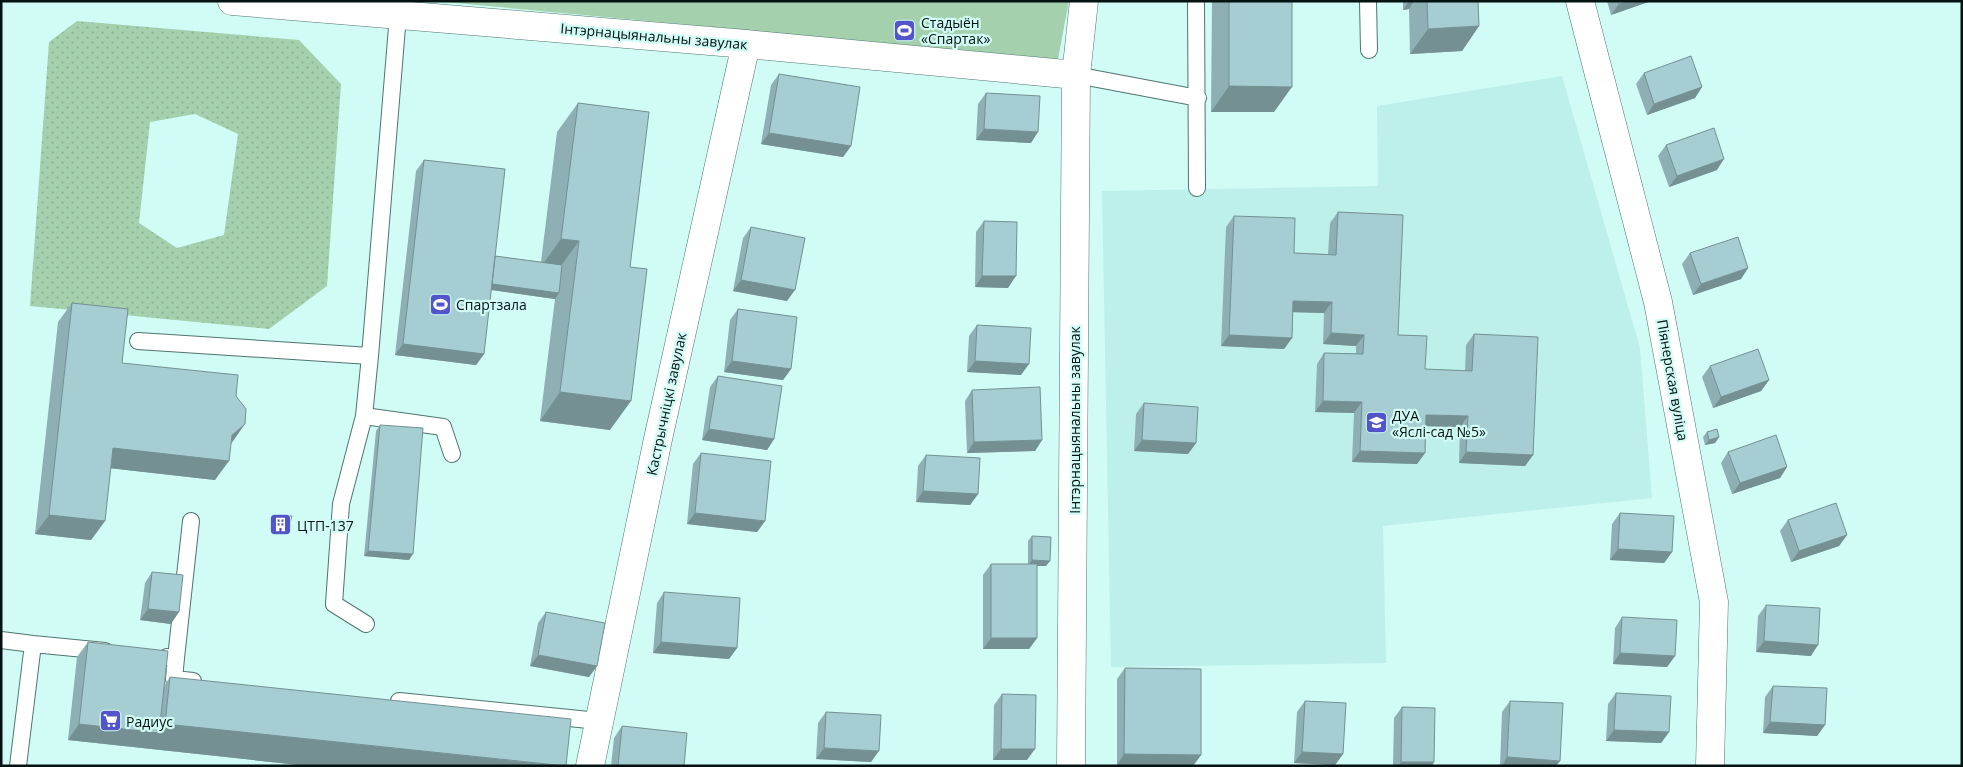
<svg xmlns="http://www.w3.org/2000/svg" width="1963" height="767" viewBox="0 0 1963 767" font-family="'Open Sans',sans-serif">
  <defs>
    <pattern id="park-dots" width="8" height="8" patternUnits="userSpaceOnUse" patternTransform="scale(1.25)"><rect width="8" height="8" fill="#a5d0ad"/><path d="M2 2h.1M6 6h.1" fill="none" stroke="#8cb294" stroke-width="1.8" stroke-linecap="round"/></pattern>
  </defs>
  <rect width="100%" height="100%" fill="#d1fbf5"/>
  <path fill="#bdf0ea" d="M1562,76L1640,348L1652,498L1383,526L1386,663L1111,667L1102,191L1378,186L1377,106Z"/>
  <path fill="#a5d0ad" d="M434,1H1069L1058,59Z"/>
  <path fill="url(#park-dots)" fill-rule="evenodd" d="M77,21L299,40L341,84L327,286L269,329L30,306L49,42ZM195,114L238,134L224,235L177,248L139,223L150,122Z"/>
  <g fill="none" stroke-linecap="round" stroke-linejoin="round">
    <defs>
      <path id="service" d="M1196,1L1197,188
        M1368,1L1369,50
        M1076,75L1198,98
        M138,341L370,356
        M364,416L443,427L452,454
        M366,624L334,604L341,504L364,416L370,356L398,15
        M1,640L33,644
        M167,657L176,658L191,521
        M176,658L174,679L193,681
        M399,701L599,721
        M18,766L33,644L105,651"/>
      <path id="minor" d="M232,1L746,44L1076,75L1071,766
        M1580,1L1658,302L1714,602L1710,766
        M1076,75L1084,1
        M590,766L658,439L746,44"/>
    </defs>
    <use href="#service" stroke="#4f7570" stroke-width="18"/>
    <use href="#minor" stroke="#4f7570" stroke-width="29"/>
    <use href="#service" stroke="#fff" stroke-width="16"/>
    <use href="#minor" stroke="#fff" stroke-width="28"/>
  </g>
  <path fill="#8eb0b5" d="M1212,1H1292L1274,112H1211Z
    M1403,1H1478L1479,26L1462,51L1410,54L1409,9L1403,10Z
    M1607,1H1651L1611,15Z
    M1644,73L1702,87L1695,98L1647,115L1636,84Z
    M779,74L851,146L843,157L761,144L771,85Z
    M986,93L1031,143L976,140L978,104Z
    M578,103L610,430L540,421L555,299L491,290L484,354L476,365L395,355L416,171L424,160L495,256L541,262L557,132Z
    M1666,145L1717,170L1669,187L1658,156Z
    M1338,212L1398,335L1425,369L1465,371L1466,345L1474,334L1533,455L1525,466L1459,463L1460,427L1426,426L1425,453L1417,464L1352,462L1354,413L1315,412L1317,364L1324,353L1356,354V346L1323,344L1324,313L1293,312L1292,338L1284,349L1221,346L1226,227L1234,216L1294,253L1328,254L1330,223Z
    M984,221L1008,288L975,287L976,232Z
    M751,227L787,301L733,291L743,238Z
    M1690,253L1748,268L1741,279L1693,295L1682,264Z
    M72,303L122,363L231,444L215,480L110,468L105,521L91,540L35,534L58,322Z
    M738,309L791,369L783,380L724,372L730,320Z
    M977,325L1021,375L967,372L969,336Z
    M1710,366L1769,380L1761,391L1713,408L1702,377Z
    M718,376L774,439L767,450L702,440L710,387Z
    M972,390L1042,440L1035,451L967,453L965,401Z
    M1144,403L1196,443L1188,454L1134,451L1136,414Z
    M380,425L409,560L364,556L376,431Z
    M1707,432L1719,437L1715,443L1705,445L1703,437Z
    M1728,452L1787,467L1780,478L1732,494L1721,463Z
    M701,453L765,521L757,532L687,524L693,464Z
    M926,455L978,494L970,505L916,502L918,466Z
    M1620,513L1672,552L1664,563L1610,560L1612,524Z
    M279,515L287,530L274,529L275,520Z
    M1788,520L1847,535L1839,546L1791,562L1780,531Z
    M1032,536L1046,566H1037V638L1029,649H983V575L991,564H1028V541Z
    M152,572L171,624L140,620L145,583Z
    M664,592L737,648L729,659L653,653L657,603Z
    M1766,605L1811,656L1756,652L1758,616Z
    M546,612L597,666L589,677L530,666L538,623Z
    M1622,617L1675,656L1667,667L1613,664L1615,628Z
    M88,642L164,686L170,677L566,766H308L68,740L77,657Z
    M1125,668L1201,755L1193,766L1117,765V679Z
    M1773,686L1825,725L1817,736L1763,733L1765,697Z
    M1616,693L1669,732L1661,743L1606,741L1608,704Z
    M1002,694L1027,760H993L994,705Z
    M1305,701L1343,754L1335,765L1294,763L1297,712Z
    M1510,701L1556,766H1500L1502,712Z
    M1402,707L1434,762L1432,766H1393L1394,718Z
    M826,712L871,762L816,759L818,723Z
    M622,726L684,766H611L614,738Z"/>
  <path fill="#749093" d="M1409,1H1414L1409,9L1403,10Z
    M1628,1H1651L1611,15L1619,4Z
    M1479,26L1462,51L1410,54L1428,29Z
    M1229,86L1292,87L1274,112H1211Z
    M1702,87L1695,98L1647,115L1654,104Z
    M984,129L1038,132L1031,143L976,140Z
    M769,133L851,146L843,157L761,144Z
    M1724,159L1717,170L1669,187L1677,176Z
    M561,239L579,241L558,270L540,268Z
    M1748,268L1741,279L1693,295L1701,284Z
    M982,276H1016L1008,288L975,287Z
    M741,280L795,290L787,301L733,291Z
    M489,283L559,293L555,299L485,289Z
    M1293,301L1332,302L1324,313L1286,312Z
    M1331,333L1364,335L1356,346L1323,344Z
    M1229,335L1292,338L1284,349L1221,346Z
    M403,344L484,354L476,365L395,355Z
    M732,361L791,369L783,380L724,372Z
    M975,361L1029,364L1021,375L967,372Z
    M1769,380L1761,391L1713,408L1721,397Z
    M560,392L631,401L610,430L540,421Z
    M1323,401L1362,402L1354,413L1315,412Z
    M1426,415L1468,416L1460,427L1418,426Z
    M245,424L231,444L232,435Z
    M709,429L774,439L767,450L702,440Z
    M1719,437L1715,443L1705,445L1709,440Z
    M1042,440L1035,451L967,453L974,442Z
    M1142,440L1196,443L1188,454L1134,451Z
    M113,448L229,461L215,480L99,467Z
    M1360,451L1425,453L1417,464L1352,462Z
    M1466,452L1533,455L1525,466L1459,463Z
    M1787,467L1780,478L1732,494L1740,483Z
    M923,491L978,494L970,505L916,502Z
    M695,513L765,521L757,532L687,524Z
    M49,515L105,521L91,540L35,534Z
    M278,523L290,524L287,530L274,529Z
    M1847,535L1839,546L1791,562L1799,551Z
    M1618,549L1672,552L1664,563L1610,560Z
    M368,551L413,554L409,560L364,556Z
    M1032,560L1050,561L1046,566H1028Z
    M148,609L179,612L171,624L140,620Z
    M991,638H1037L1029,649H983Z
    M1764,641L1818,645L1811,656L1756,652Z
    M661,642L737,648L729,659L653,653Z
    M1620,653L1675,656L1667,667L1613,664Z
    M538,655L597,666L589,677L530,666Z
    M1770,722L1825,725L1817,736L1763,733Z
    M79,724L159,733L165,724L561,766H308L68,740Z
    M1614,730L1669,732L1661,743L1606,741Z
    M824,748L879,751L871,762L816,759Z
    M1001,749H1035L1027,760H993Z
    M1302,752L1343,754L1335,765L1294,763Z
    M1124,754L1201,755L1193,766L1117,765Z
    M1507,757L1560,761L1556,766H1502Z
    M1401,762H1434L1432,766H1398Z"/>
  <path fill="#a5cdd2" stroke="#749093" d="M1229,1H1292V87L1229,86Z
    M1427,1H1478L1479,26L1428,29Z
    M1618,1H1628L1619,4Z
    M1691,56L1702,87L1654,104L1644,73Z
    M779,74L860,87L851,146L769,133Z
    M986,93L1040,96L1038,132L984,129Z
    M578,103L649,112L630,267L647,269L631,401L560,392L579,241L561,239Z
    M1714,128L1724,159L1677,176L1666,145Z
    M424,160L505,169L484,354L403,344Z
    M1338,212L1403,215L1398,335L1427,336L1425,369L1472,371L1474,334L1538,337L1533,455L1466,452L1468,416L1426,415L1425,453L1360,451L1362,402L1323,401L1324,353L1363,354L1364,335L1331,333L1332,302L1293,301L1292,338L1229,335L1234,216L1295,218L1294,253L1336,255Z
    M984,221L1017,222L1016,276H982Z
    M751,227L805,238L795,290L741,280Z
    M1738,237L1748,268L1701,284L1690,253Z
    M495,256L562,265L559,293L492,284Z
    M72,303L128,309L122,363L238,375L236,396L246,409L245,424L232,435L229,461L113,448L105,521L49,515Z
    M738,309L797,317L791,369L732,361Z
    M977,325L1031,328L1029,364L975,361Z
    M1758,349L1769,380L1721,397L1710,366Z
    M718,376L782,386L774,439L709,429Z
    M1040,387L1042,440L974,442L972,390Z
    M1144,403L1198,407L1196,443L1142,440Z
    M380,425L423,428L413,554L368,551Z
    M1717,429L1719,437L1709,440L1707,432Z
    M1776,435L1787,467L1740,483L1728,452Z
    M701,453L771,461L765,521L695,513Z
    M926,455L980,458L978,494L923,491Z
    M1836,503L1847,535L1799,551L1788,520Z
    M1620,513L1674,516L1672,552L1618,549Z
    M279,515L292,516L290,524L278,523Z
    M1032,536L1051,537L1050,561L1032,560Z
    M991,564H1037V638H991Z
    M152,572L183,575L179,612L148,609Z
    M664,592L740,598L737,648L661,642Z
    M1766,605L1820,608L1818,645L1764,641Z
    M546,612L605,623L597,666L538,655Z
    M1622,617L1677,620L1675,656L1620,653Z
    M88,642L168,651L159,733L79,724Z
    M1125,668L1201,669V755L1124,754Z
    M170,677L571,719L566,766L165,724Z
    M1773,686L1827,688L1825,725L1770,722Z
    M1616,693L1671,696L1669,732L1614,730Z
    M1002,694L1036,695L1035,749H1001Z
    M1305,701L1346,703L1343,754L1302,752Z
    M1510,701L1563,703L1560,761L1507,757Z
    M1402,707L1435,708L1434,762H1401Z
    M826,712L881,715L879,751L824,748Z
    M622,726L687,733L684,766H618Z"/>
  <defs>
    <symbol id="stadium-square" viewBox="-11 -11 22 22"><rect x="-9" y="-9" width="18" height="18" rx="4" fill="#5254ca" stroke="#d1fbf5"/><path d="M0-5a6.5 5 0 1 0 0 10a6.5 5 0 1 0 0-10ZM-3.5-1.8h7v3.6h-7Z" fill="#fff"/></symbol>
    <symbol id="school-square" viewBox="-11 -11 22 22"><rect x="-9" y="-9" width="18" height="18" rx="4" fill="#5254ca" stroke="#d1fbf5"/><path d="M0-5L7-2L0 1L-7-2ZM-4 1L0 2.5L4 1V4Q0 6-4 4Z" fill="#fff"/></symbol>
    <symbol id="building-square" viewBox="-11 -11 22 22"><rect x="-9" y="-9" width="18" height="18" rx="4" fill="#5254ca" stroke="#d1fbf5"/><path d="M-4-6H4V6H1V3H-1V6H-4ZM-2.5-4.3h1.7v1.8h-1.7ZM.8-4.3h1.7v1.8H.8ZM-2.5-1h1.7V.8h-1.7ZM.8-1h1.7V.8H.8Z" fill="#fff"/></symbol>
    <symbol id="supermarket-square" viewBox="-11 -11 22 22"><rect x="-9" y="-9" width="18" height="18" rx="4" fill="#5254ca" stroke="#d1fbf5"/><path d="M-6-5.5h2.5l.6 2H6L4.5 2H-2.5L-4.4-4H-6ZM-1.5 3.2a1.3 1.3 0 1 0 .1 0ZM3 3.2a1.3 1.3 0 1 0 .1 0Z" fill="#fff"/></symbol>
  </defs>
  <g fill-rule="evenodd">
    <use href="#stadium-square" x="892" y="18" width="25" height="25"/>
    <use href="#stadium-square" x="428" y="292" width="25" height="25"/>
    <use href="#school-square" x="1364" y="410" width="25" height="25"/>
    <use href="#building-square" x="268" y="512" width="25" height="25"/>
    <use href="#supermarket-square" x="98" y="708" width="25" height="25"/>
  </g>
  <g text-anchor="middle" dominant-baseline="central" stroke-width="4.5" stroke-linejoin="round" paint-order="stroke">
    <g font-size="14" fill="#041211" stroke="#d1fbf5" text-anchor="start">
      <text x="921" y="22">Стадыён<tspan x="921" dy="16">«Спартак»</tspan></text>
      <text x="456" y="304">Спартзала</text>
      <text x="1392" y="415">ДУА<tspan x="1392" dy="16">«Яслі-сад №5»</tspan></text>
      <text x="297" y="525">ЦТП-137</text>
      <text x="126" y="721">Радиус</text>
    </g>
    <g font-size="14" fill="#041211" stroke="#d1fbf5">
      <text transform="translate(654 36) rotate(5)">Інтэрнацыянальны завулак</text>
      <text transform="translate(1673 380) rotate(80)">Піянерская вуліца</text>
      <text transform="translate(666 404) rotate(-78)">Кастрычніцкі завулак</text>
      <text transform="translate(1074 420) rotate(-90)">Інтэрнацыянальны завулак</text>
    </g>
  </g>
  <rect width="1963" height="767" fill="none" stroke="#041211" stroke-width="5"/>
</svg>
